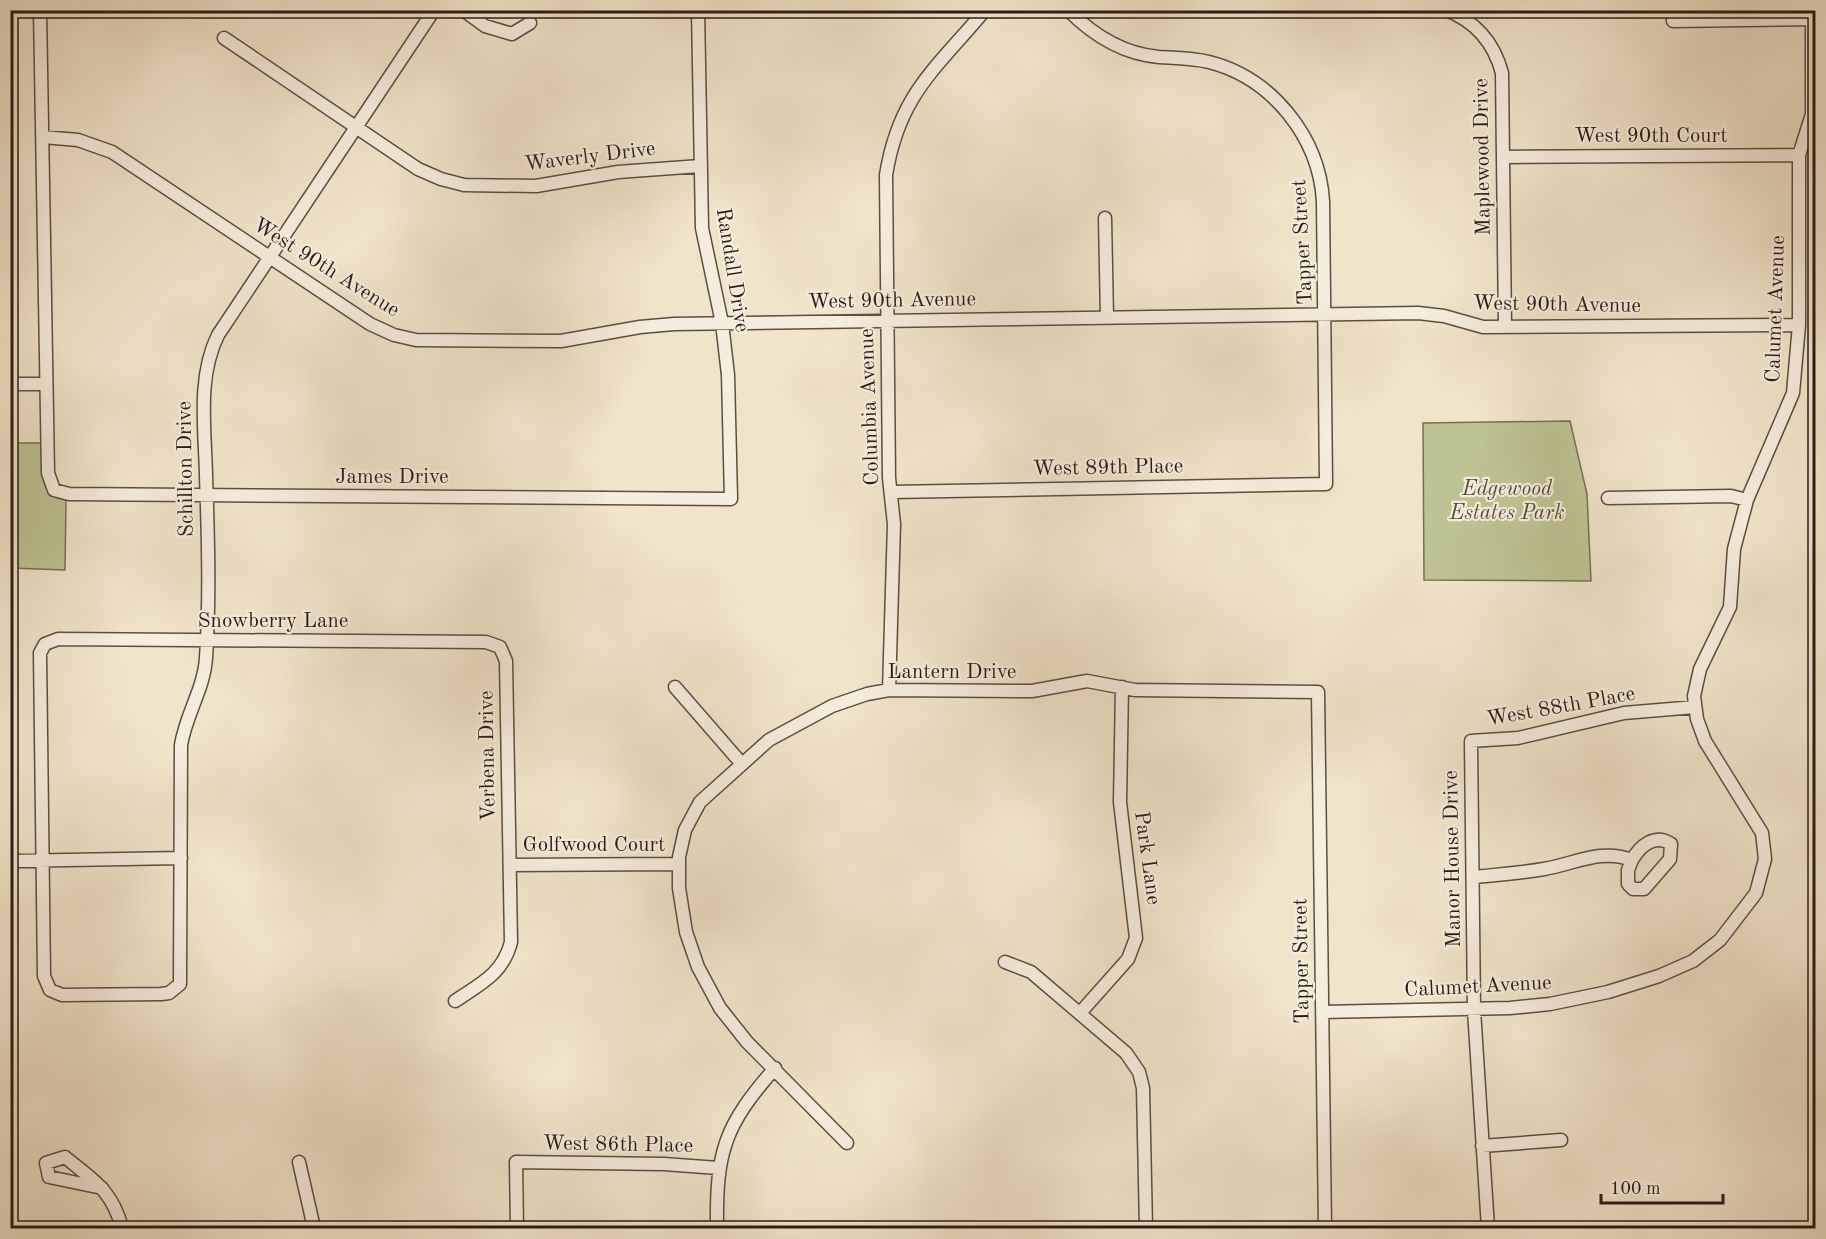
<svg xmlns="http://www.w3.org/2000/svg" width="1826" height="1239" viewBox="0 0 1826 1239" font-family="'Old Standard TT',serif">
  <rect width="100%" height="100%" fill="#f0e4ca"/>
  <filter id="stains"><feTurbulence type="fractalNoise" baseFrequency=".00333" numOctaves="4"/><feColorMatrix values="0 0 0 0 .2 0 0 0 0 .09 0 0 0 0 .02 0 0 0 .5 -.17"/></filter>
  <radialGradient id="worn" r=".72"><stop offset=".6" stop-color="#630" stop-opacity="0"/><stop offset="1" stop-color="#630" stop-opacity=".3"/></radialGradient>
  <path fill="#bec394" stroke="#747054" stroke-width="1.5" d="M1570,421L1587,494L1591,581L1424,580L1423,423Z
    M11,443H42C42,466 37,495 66,500L65,570L11,568Z"/>
  <g fill="none" stroke-linecap="round" stroke-linejoin="round">
    <defs>
      <path id="minor" d="M40,10L48,473L54,490L69,494L731,499L728,375L722,323L702,228L698,10
        M434,10L218,335C197,377 205,429 206,475C208,535 210,597 206,658C204,689 186,714 181,745L180,984L169,993L161,994L62,995L50,990L44,976L40,653L45,644L58,639L486,642L500,647L506,661L511,942C503,974 480,984 455,1001
        M463,10L485,26L512,34L530,23
        M1446,10C1475,21 1494,43 1502,73L1505,327
        M1673,10V21L1816,19
        M224,38L418,169L441,179L464,185L536,186L618,172L700,166
        M43,137L78,140L112,152L370,324L394,335L416,340L561,341L640,327L674,324L1418,313L1444,316L1483,327L1799,325
        M1504,157L1799,155
        M1105,218L1107,318
        M10,384H46
        M891,492L1326,484L1323,201C1319,137 1272,78 1209,62C1192,58 1176,58 1159,57C1123,54 1094,36 1068,10
        M1608,498L1731,496L1747,500
        M675,687L741,763
        M889,690L894,524L889,478L886,175C899,94 936,69 985,10
        M10,861L181,858
        M510,865L678,864
        M1474,877C1497,875 1521,873 1544,869C1574,864 1602,848 1632,860C1640,846 1655,833 1671,844L1670,859L1644,889H1633L1628,884V870L1632,860
        M1005,962L1031,972L1126,1053L1139,1072L1143,1088L1146,1228
        M1322,1012L1510,1008L1550,1004L1608,992L1659,976L1693,961L1720,940L1756,893L1765,859L1762,833L1705,741L1697,719L1694,696L1700,669L1730,607L1734,549L1747,500L1793,393L1799,325V155L1812,114V10
        M1080,1013L1128,959L1136,938L1120,802L1122,687
        M847,1143L747,1042L720,1008L698,967L686,932L679,888V857L685,830L700,802L769,740L832,706L867,694L889,690L1032,691L1087,681L1135,690L1318,692L1325,1228
        M1482,1146L1561,1140
        M299,1162L314,1228
        M102,1188L49,1177L46,1163L65,1157C94,1181 112,1190 122,1228
        M517,1228L516,1162L664,1164L718,1168
        M717,1228C716,1152 724,1126 775,1068
        M1488,1228L1474,1010L1471,741L1518,738L1624,713L1695,707"/>
    </defs>
    <use href="#minor" stroke="#5c4e42" stroke-width="15"/>
    <use href="#minor" stroke="#f5eddd" stroke-width="12"/>
  </g>
  <g text-anchor="middle" dominant-baseline="central" stroke-width="4.5" stroke-linejoin="round" paint-order="stroke">
    <g font-size="21" fill="#2a1c14" stroke="#f5eddd">
      <text x="1651" y="136">West 90th Court</text>
      <text transform="translate(590 157) rotate(-7)">Waverly Drive</text>
      <text transform="translate(1483 157) rotate(-91)">Maplewood Drive</text>
      <text transform="translate(1303 242) rotate(-93)">Tapper Street</text>
      <text transform="translate(326 268) rotate(32)">West 90th Avenue</text>
      <text transform="translate(732 270) rotate(81)">Randall Drive</text>
      <text transform="translate(892 301) rotate(-1)">West 90th Avenue</text>
      <text transform="translate(1557 305) rotate(1)">West 90th Avenue</text>
      <text transform="translate(1776 309) rotate(-88)">Calumet Avenue</text>
      <text transform="translate(870 407) rotate(-92)">Columbia Avenue</text>
      <text transform="translate(1108 468) rotate(-1)">West 89th Place</text>
      <text transform="translate(186 469) rotate(-91)">Schillton Drive</text>
      <text x="392" y="477">James Drive</text>
      <text x="273" y="621">Snowberry Lane</text>
      <text x="952" y="672">Lantern Drive</text>
      <text transform="translate(1561 707) rotate(-10)">West 88th Place</text>
      <text transform="translate(488 756) rotate(-91)">Verbena Drive</text>
      <text x="594" y="845">Golfwood Court</text>
      <text transform="translate(1147 858) rotate(82)">Park Lane</text>
      <text transform="translate(1453 859) rotate(-91)">Manor House Drive</text>
      <text transform="translate(1302 961) rotate(-91)">Tapper Street</text>
      <text transform="translate(1478 987) rotate(-3)">Calumet Avenue</text>
      <text transform="translate(618 1145) rotate(1)">West 86th Place</text>
    </g>
    <g font-size="21" font-style="italic" fill="#564e3a" stroke="#f5eddd">
      <text x="1507" y="489">Edgewood<tspan x="1507" dy="24">Estates Park</tspan></text>
    </g>
  </g>
  <rect width="1826" height="1239" fill="none" stroke="#f0e4ca" stroke-width="36"/>
  <rect x="12" y="12" width="1802" height="1215" fill="none" stroke="#2a1c14" stroke-width="3"/>
  <rect x="18" y="18" width="1790" height="1203" fill="none" stroke="#2a1c14" stroke-width="1.5"/>
  <path d="M1601 1194v9h122v-9" fill="none" stroke="#2a1c14" stroke-width="3"/>
  <text x="1610" y="1194" font-size="18" fill="#2a1c14" stroke="#f5eddd" stroke-width="4.5" paint-order="stroke">100 m</text>
  <rect width="100%" height="100%" filter="url(#stains)"/>
  <rect width="100%" height="100%" fill="url(#worn)"/>
</svg>
